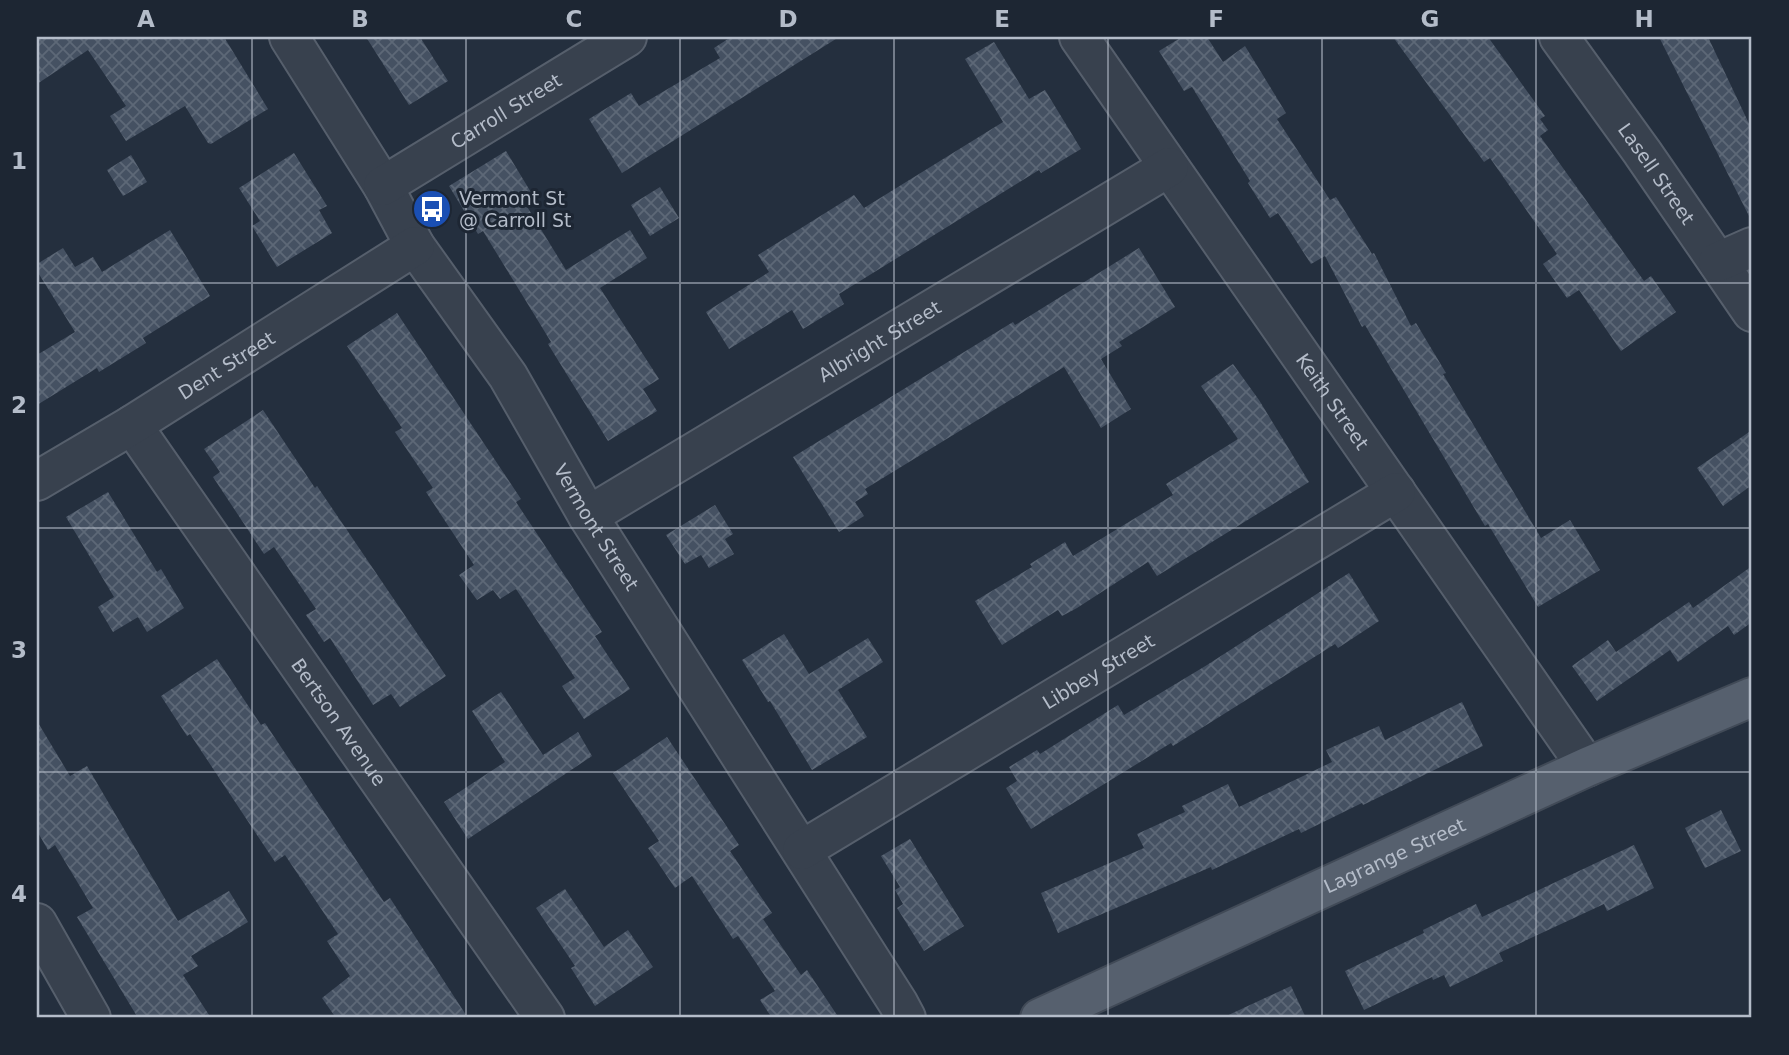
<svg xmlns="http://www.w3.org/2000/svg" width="1789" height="1055" viewBox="0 0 1789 1055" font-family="'DejaVu Sans',sans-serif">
  <defs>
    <pattern id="building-cross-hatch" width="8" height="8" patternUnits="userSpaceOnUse" patternTransform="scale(1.75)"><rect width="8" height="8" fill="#455162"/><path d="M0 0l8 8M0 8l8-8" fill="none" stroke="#5d6877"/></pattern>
  </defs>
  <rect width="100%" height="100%" fill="#242f3e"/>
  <path fill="url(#building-cross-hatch)" d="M37,37H224L268,109L211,144L208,143L185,106L126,141L110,116L126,106L88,50L37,84Z
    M366,37H420L448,81L409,105Z
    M731,37H839L622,173L589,119L631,93L639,106L720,58L714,48Z
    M1182,37H1207L1223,62L1245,46L1286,113L1277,119L1330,200L1336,197L1372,254L1374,253L1411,326L1416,323L1446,373L1443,374L1541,538L1570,520L1600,570L1538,607L1488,524L1485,526L1365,325L1362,327L1325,256L1311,264L1278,213L1270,218L1248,183L1250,181L1192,87L1184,91L1159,51Z
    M1393,37H1488L1545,116L1540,119L1548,130L1540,136L1644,281L1651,276L1676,312L1621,351L1579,290L1567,298L1543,264L1557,254L1490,158L1484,162Z
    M1659,37H1708L1752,130V222Z
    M994,42L1029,99L1045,90L1081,149L1041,173L1039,170L839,294L844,304L803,329L792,310L729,349L706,312L769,272L758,255L854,195L864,208L1003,122L965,59Z
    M506,151L535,199L526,205L566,270L630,230L647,258L600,288L659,379L643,389L657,411L608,441L548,344L551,342L483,231L478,234L449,186Z
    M294,153L327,206L319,210L332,233L277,267L252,226L260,221L239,188Z
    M131,155L147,182L123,196L107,170Z
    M660,187L679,218L650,236L631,205Z
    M170,230L210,296L143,338L146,343L99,372L97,368L37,405V355L75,332L37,271V264L63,248L75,267L93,257L102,272Z
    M1139,248L1175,307L1119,342L1122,346L1101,359L1131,409L1101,428L1064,367L865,489L868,494L855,502L864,516L839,532L793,457L1013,322L1015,325Z
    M397,313L521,499L516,502L602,632L595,636L630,689L584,719L562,686L575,678L516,589L500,599L493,590L477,600L459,575L474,565L426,492L433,488L395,432L402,428L347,346Z
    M1233,364L1259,400L1309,482L1157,576L1148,562L1077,608L1062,616L1058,610L1002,645L975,601L1032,567L1030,564L1065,542L1073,556L1173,495L1166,484L1238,439L1201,386Z
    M263,410L315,488L317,486L446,676L400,707L391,694L373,705L330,638L324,642L306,615L316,609L274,547L264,554L213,477L220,472L204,449Z
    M1752,430V485L1723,506L1697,468Z
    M108,492L157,572L161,569L184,608L147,632L138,617L113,632L98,607L114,597L66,517Z
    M715,505L733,534L725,539L734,554L709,568L701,555L685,564L666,535Z
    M1752,566V622L1734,635L1728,626L1678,662L1670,650L1597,701L1572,666L1608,640L1616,652L1689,602L1693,608Z
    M1349,573L1379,621L1338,648L1335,644L1173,746L1171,743L1031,829L1006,788L1017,781L1009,767L1037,750L1040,754L1118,705L1124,715L1207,665Z
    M784,634L809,674L868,638L883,662L838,690L867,737L812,770L770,701L768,702L742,660Z
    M217,659L261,725L265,723L384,902L390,898L468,1018H336L322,998L350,976L327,941L338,934L285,855L275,862L190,734L187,736L161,696Z
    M501,692L543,755L578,732L592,756L468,839L444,802L505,762L472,711Z
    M1462,702L1483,746L1363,805L1362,803L1301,833L1299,829L1212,870L1211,867L1058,933L1041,893L1144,848L1137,834L1185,812L1182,806L1228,784L1239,807L1332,762L1326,750L1379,726L1385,740Z
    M37,721L70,776L87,766L178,921L229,891L248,922L191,956L198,966L183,975L211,1018H138L77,917L93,908L55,845L48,850L37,831Z
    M667,737L739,845L730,851L772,913L763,919L801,975L807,970L839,1018H772L760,1000L775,991L738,936L733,939L692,876L675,888L648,848L659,841L613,773Z
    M1721,810L1741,851L1705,868L1685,828Z
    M910,839L964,926L924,951L897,908L903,904L895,890L900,887L881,856Z
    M1634,845L1654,888L1607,911L1604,904L1499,953L1503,961L1450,987L1444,975L1433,980L1432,977L1364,1010L1345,971L1424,933L1423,930L1476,904L1482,917Z
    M565,889L604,947L628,930L653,967L595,1006L571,968L575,966L536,908Z
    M1291,986L1306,1018H1222Z"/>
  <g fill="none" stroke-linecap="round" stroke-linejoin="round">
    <defs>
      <g id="minor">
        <path id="s1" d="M289,37L383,186L415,246L508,376L588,516L898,1003L906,1018"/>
        <path id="s2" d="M1079,37L1587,767"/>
        <path id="s3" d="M1559,37L1642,152L1752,312"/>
        <path id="s4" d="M383,186L627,37"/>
        <path d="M1718,262L1752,247"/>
        <path id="s5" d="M132,425L545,1018"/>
        <path id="s6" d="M37,481L132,425L415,246"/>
        <path id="s7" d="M588,516L1169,167"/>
        <path id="s8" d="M802,850L1396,492"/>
        <path d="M37,923L91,1018"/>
      </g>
      <g id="major">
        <path id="s9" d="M1040,1018L1587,767L1752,697"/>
      </g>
    </defs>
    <use href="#minor" stroke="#565f6c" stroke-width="42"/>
    <use href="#major" stroke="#414a57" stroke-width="42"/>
    <use href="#minor" stroke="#38414e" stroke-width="38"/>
    <use href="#major" stroke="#56606e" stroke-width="38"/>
  </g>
  <path fill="none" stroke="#b4bcc9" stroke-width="2" stroke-opacity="0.55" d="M252,37V1018M466,37V1018M680,37V1018M894,37V1018M1108,37V1018M1322,37V1018M1536,37V1018M37,283H1752M37,528H1752M37,772H1752"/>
  <defs>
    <symbol id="bus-disc" viewBox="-11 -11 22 22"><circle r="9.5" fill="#1a4fb4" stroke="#1d2633"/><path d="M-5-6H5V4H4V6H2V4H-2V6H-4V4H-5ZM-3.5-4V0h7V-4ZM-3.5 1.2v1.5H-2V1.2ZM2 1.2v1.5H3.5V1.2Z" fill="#fff"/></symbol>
  </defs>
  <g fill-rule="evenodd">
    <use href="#bus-disc" x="410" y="187" width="44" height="44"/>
  </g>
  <g text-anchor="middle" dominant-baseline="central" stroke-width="6" stroke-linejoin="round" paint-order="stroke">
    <g font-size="19" fill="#b4bcc9" stroke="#1d2633">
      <text stroke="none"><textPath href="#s4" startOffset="144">Carroll Street</textPath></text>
      <text stroke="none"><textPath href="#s3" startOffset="168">Lasell Street</textPath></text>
      <text stroke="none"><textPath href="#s7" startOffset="340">Albright Street</textPath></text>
      <text stroke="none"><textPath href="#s6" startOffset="222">Dent Street</textPath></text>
      <text stroke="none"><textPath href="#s2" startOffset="444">Keith Street</textPath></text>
      <text stroke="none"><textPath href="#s1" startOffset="579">Vermont Street</textPath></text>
      <text stroke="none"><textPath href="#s8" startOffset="346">Libbey Street</textPath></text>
      <text stroke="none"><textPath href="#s5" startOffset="362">Bertson Avenue</textPath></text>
      <text stroke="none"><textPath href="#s9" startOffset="390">Lagrange Street</textPath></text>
    </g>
    <g font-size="19" fill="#b4bcc9" stroke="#1d2633" text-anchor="start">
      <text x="459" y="198">Vermont St<tspan x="459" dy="22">@ Carroll St</tspan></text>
    </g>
  </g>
  <rect width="1789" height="1055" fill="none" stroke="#1d2633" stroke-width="77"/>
  <rect x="38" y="38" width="1712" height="978" fill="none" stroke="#b4bcc9" stroke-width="2.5"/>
  <g font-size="23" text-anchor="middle" font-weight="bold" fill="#b4bcc9">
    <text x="146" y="27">A</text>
    <text x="360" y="27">B</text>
    <text x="574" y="27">C</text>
    <text x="788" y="27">D</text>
    <text x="1002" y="27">E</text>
    <text x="1216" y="27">F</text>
    <text x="1430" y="27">G</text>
    <text x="1644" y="27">H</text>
    <text x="19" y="169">1</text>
    <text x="19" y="413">2</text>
    <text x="19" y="658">3</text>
    <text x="19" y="902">4</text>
  </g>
</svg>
